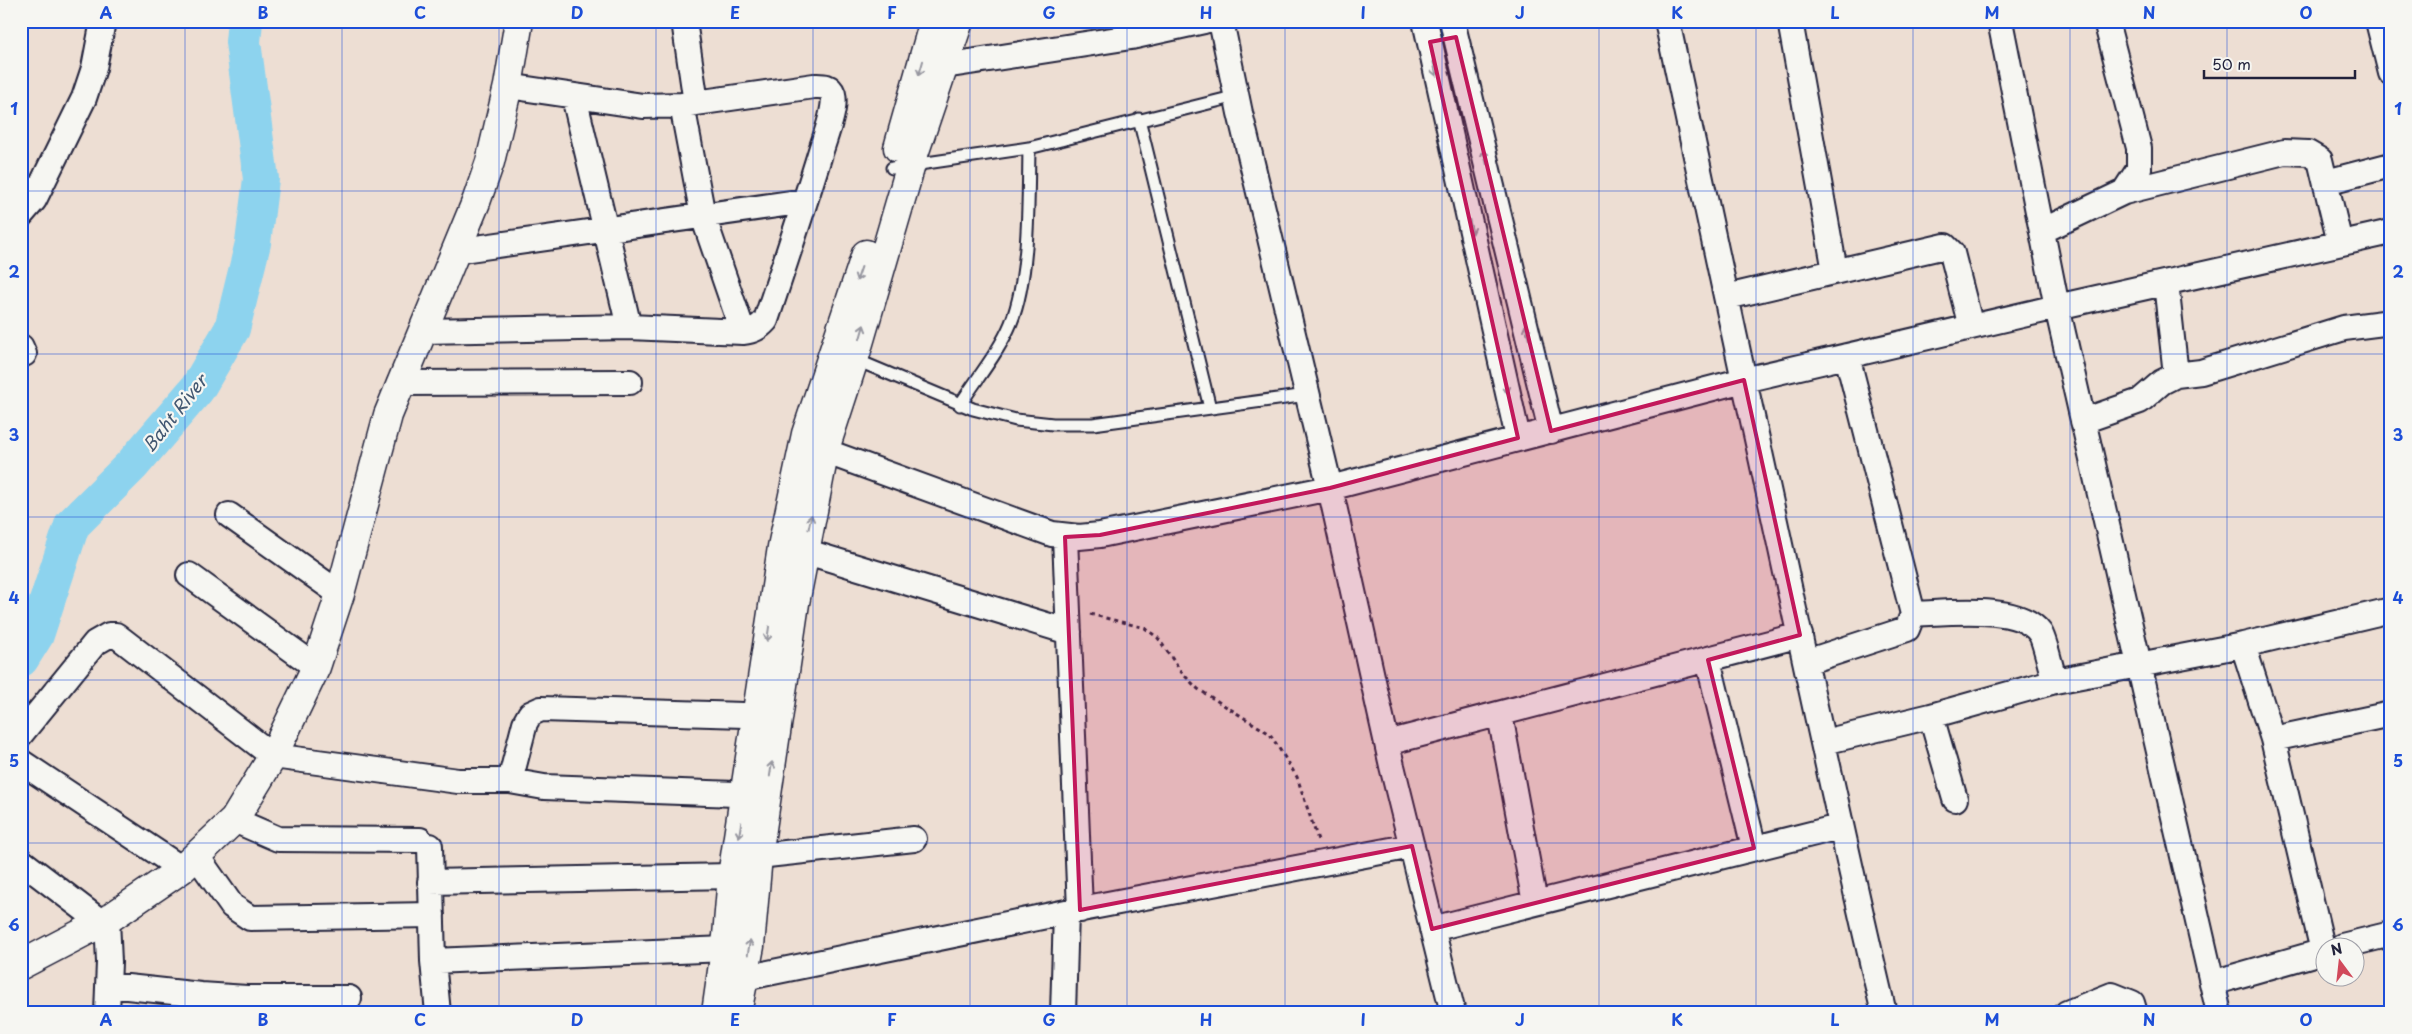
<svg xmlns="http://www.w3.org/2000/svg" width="2412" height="1034" viewBox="0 0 2412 1034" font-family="'Playpen Sans',sans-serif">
  <rect width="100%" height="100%" fill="#edded3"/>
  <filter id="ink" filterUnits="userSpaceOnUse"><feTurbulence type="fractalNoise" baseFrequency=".02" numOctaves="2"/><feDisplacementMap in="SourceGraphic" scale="10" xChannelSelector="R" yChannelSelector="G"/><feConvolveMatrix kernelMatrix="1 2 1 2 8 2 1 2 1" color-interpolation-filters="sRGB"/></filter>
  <g filter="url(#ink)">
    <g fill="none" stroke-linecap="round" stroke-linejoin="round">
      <path stroke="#8dd3ee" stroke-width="36" d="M21,659L36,635L72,525L132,465L197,389L232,329L253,243L261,179L243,42L245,21"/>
      <defs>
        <path id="service" d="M1139,119L1210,408
          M892,168L1029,148L1237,96
          M854,359L973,409L1016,420L1053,424H1093L1307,395
          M960,405C977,378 999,352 1011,323C1030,276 1028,199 1029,148"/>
        <path id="minor" d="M684,21L696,103
          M1221,21L1240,113L1330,488L1392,766L1453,1013
          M1425,21L1518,438
          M1452,21L1551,431
          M1667,21L1744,380L2057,307L2391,232
          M1790,21L1835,271
          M2000,21L2057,307L2219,1013
          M2378,21L2391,73
          M944,66L1131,37L1204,21
          M574,97L629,327
          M682,105L703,216L743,332
          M2326,182L2391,165
          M2124,192L2284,152L2308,153L2320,160L2340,243
          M21,215L34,200L84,98L94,68L103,21
          M2042,231L2124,192L2139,169V148L2106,21
          M455,251L805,201
          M2166,283L2176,375
          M1727,297L1945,246L1952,253L1971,327
          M422,331L629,327L743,332C753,331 759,328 766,320C784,266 802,212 819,157C823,142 837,109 833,94C830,85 822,86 814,86L682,105L643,106L508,86
          M21,347L24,354
          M400,383L630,382
          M2083,421L2140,401L2162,382L2176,375L2201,372L2344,328L2391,322
          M808,445L1052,534L1079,537L1100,535L1330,488L1744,380C1791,591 1834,803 1884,1013
          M229,515L340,594
          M1065,537L1080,910
          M804,551L1069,632
          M189,575L316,667
          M1913,614C1945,613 2019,603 2040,633C2045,640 2051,671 2055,681
          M2243,645L2273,739L2323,951
          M1708,660L1754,848
          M1806,662L1907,629L1913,614L1847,356
          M1500,715L1535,903
          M1931,716L1955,799
          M21,734L95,643L109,635H116L273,756L458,781H510L544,787L763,795
          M2273,739L2391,714
          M1824,742L1931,716L2055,681L2243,645L2391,610
          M1387,743L1800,635
          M21,762L182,869
          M510,781L525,723L530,714L541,709L775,716
          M234,820L278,839L420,840
          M430,846L433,961L438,1013
          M196,855L232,906L250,918L432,915
          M758,856L914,839
          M21,861L101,922
          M430,882L732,876
          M107,920L109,962L107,1013
          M1432,929L1839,827
          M2342,946L2391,934
          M433,961L726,949
          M727,979L744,978L1066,912L1412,846
          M2212,983L2324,951
          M109,985L201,995L247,998H349
          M1063,1013L1066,912
          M2067,1013L2112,995L2132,1003L2135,1013"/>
        <path id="tertiary" d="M898,148L934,21
          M716,1013L727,936L732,876L782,547L806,434L866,254
          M737,1013L750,946L758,856L795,603L825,449L854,360L915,151L959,21"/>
        <path id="secondary" d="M21,965L107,920L182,869L234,820L273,756L316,667L340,594L388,415L476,202L490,162L508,86L519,21"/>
      </defs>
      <use href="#service" stroke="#22223b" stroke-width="15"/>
      <use href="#minor" stroke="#22223b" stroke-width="28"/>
      <use href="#tertiary" stroke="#22223b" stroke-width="31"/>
      <use href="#secondary" stroke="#22223b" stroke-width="31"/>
      <path stroke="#22223b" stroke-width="3" stroke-dasharray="4 4" stroke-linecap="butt" d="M1090,614L1145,628L1158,638L1182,673L1198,689L1270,734L1297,777L1319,843"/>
      <use href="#service" stroke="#f6f6f2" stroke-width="11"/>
      <use href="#minor" stroke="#f6f6f2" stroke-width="24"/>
      <use href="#tertiary" stroke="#f6f6f2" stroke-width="28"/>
      <use href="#secondary" stroke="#f6f6f2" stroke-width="28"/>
    </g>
    <defs><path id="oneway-shaft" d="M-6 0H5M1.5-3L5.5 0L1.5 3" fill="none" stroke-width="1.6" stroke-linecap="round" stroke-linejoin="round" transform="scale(1.25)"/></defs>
    <g stroke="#9797a0">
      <use href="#oneway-shaft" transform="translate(921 68) rotate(106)"/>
      <use href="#oneway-shaft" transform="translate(1435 69) rotate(77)"/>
      <use href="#oneway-shaft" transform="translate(1485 157) rotate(-104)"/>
      <use href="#oneway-shaft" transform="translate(1471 227) rotate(77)"/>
      <use href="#oneway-shaft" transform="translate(859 274) rotate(109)"/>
      <use href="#oneway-shaft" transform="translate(862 332) rotate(-74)"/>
      <use href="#oneway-shaft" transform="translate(1527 332) rotate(-104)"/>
      <use href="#oneway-shaft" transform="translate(1506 386) rotate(77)"/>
      <use href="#oneway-shaft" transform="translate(810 522) rotate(-78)"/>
      <use href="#oneway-shaft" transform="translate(768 634) rotate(98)"/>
      <use href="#oneway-shaft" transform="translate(771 769) rotate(-81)"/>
      <use href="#oneway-shaft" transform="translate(740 830) rotate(99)"/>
      <use href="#oneway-shaft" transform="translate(749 947) rotate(-81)"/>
    </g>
  </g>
  <path fill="#c2185b" fill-opacity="0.2" stroke="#c2185b" stroke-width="4" stroke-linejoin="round" d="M1456,37L1551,431L1744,380L1800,635L1708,660L1754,848L1432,929L1412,846L1080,910L1065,537L1100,535L1330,488L1518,438L1430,42Z"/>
  <path fill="none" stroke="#1d4ed8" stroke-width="1" stroke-opacity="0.55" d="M185,21V1013M342,21V1013M499,21V1013M656,21V1013M813,21V1013M970,21V1013M1127,21V1013M1285,21V1013M1442,21V1013M1599,21V1013M1756,21V1013M1913,21V1013M2070,21V1013M2227,21V1013M21,191H2391M21,354H2391M21,517H2391M21,680H2391M21,843H2391"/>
  <g text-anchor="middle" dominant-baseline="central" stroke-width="4.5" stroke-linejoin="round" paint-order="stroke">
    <g font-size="18" font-style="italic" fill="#425771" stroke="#f6f6f2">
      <text transform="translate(174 413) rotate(-52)">Baht River</text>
    </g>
  </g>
  <rect width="2412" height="1034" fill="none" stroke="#f6f6f2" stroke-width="55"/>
  <g transform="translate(2340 962) rotate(345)"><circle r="24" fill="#f6f6f2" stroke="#a1a1a9"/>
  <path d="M0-4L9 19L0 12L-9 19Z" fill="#d1495b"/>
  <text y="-8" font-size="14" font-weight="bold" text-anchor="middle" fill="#22223b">N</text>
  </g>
  <path d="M2204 70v8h151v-8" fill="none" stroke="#22223b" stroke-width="2.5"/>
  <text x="2212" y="70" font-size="15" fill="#22223b" stroke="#f6f6f2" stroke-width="4" paint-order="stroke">50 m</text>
  <rect x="28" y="28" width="2356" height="978" fill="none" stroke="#1d4ed8" stroke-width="2"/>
  <g font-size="16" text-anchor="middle" font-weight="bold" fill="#1d4ed8">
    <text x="106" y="19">A</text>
    <text x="263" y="19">B</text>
    <text x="420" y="19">C</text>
    <text x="577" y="19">D</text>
    <text x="735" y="19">E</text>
    <text x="892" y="19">F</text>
    <text x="1049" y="19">G</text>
    <text x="1206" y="19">H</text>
    <text x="1363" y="19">I</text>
    <text x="1520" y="19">J</text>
    <text x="1677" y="19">K</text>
    <text x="1835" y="19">L</text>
    <text x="1992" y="19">M</text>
    <text x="2149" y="19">N</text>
    <text x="2306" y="19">O</text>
    <text x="14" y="115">1</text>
    <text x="2398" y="115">1</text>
    <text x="14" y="278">2</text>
    <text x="2398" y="278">2</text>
    <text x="14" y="441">3</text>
    <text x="2398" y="441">3</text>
    <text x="14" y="604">4</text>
    <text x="2398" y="604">4</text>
    <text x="14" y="767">5</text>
    <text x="2398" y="767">5</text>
    <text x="14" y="931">6</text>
    <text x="2398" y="931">6</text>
    <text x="106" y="1026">A</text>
    <text x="263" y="1026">B</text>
    <text x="420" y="1026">C</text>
    <text x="577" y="1026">D</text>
    <text x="735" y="1026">E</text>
    <text x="892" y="1026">F</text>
    <text x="1049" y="1026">G</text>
    <text x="1206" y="1026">H</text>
    <text x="1363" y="1026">I</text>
    <text x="1520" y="1026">J</text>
    <text x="1677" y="1026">K</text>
    <text x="1835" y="1026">L</text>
    <text x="1992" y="1026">M</text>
    <text x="2149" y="1026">N</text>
    <text x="2306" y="1026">O</text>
  </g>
</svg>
